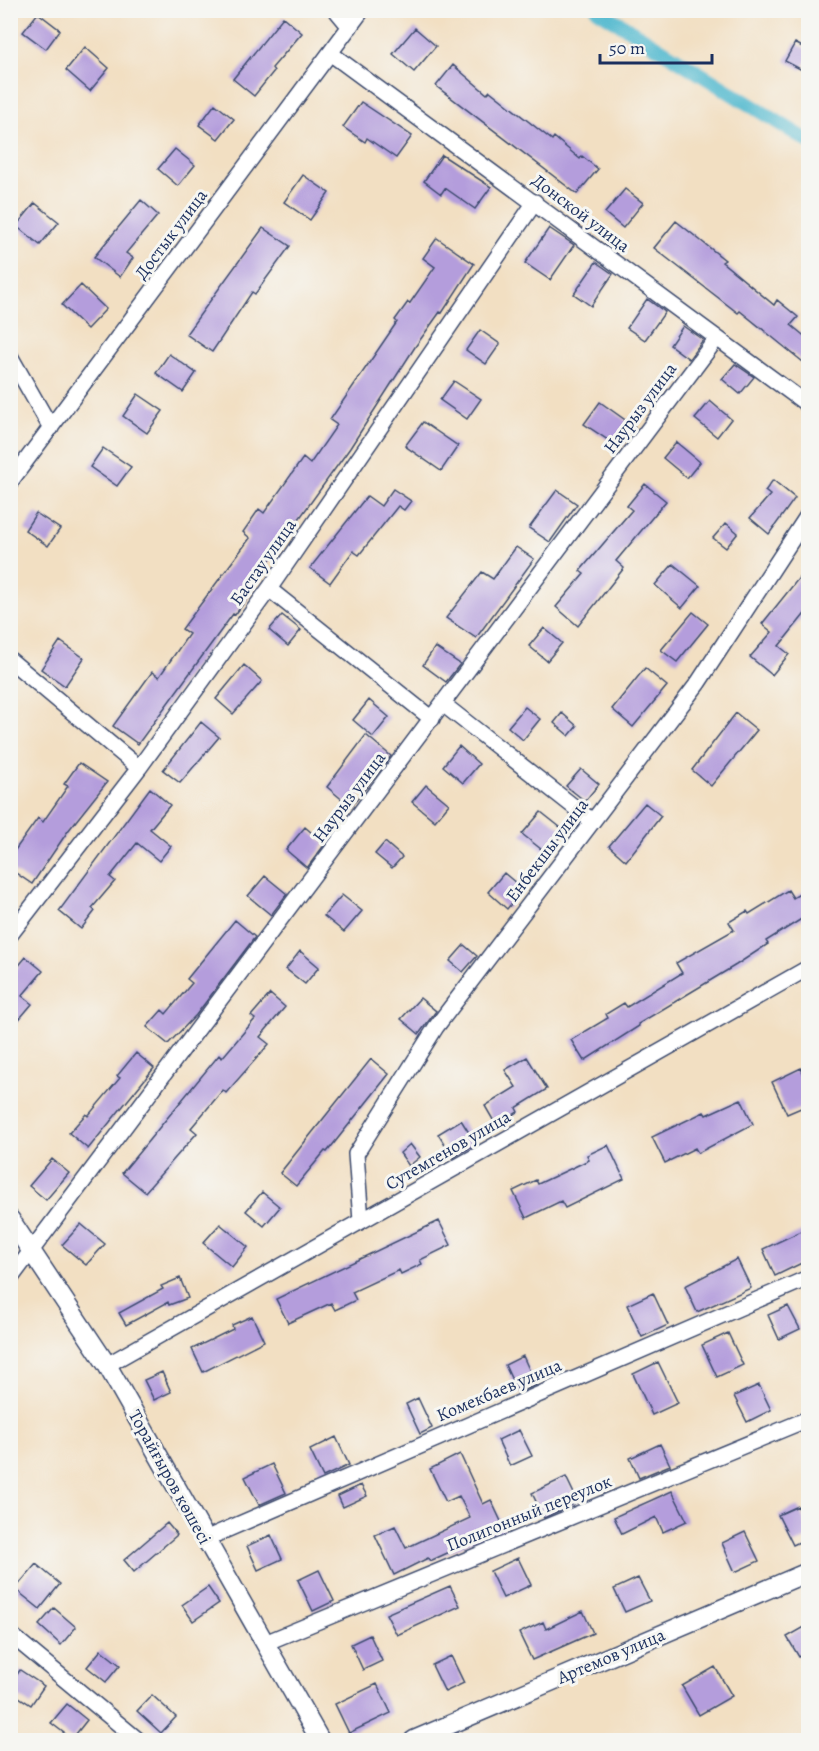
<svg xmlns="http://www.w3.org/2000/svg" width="819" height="1751" viewBox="0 0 819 1751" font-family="Alegreya,serif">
  <rect width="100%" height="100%" fill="#f6f6f2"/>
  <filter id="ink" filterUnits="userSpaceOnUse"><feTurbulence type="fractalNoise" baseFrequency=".0167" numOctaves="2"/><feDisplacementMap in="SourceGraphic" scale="12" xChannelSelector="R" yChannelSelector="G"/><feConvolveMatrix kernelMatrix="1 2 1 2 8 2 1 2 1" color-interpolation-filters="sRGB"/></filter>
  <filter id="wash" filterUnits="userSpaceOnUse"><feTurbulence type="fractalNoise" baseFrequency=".008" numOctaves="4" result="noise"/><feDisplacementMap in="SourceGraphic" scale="24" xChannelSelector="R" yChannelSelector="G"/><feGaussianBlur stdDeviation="1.35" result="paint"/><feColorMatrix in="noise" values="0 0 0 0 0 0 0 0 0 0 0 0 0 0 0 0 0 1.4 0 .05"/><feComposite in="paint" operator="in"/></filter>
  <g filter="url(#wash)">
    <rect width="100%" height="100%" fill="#f2dfc2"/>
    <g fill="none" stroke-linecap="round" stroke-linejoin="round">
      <path stroke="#50b8ce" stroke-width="15" d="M598,10L808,141"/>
    </g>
    <g id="blocks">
      <path fill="#b49ddc" d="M38,13L60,30L46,49L23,32Z
        M283,17L302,33L272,68L274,71L254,96L233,79Z
        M415,28L436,46L414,72L393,54Z
        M795,43L808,50V58L802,70L785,61Z
        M85,47L109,68L90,91L66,70Z
        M453,65L487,94L490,91L552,140L554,137L580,159L582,156L598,169L577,194L436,86Z
        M361,102L412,136L396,158L367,138L365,142L343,127Z
        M215,104L234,119L218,139L199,125Z
        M175,149L195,165L178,186L158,169Z
        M442,155L491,187L475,209L445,188L441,194L424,181Z
        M303,175L329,193L310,220L284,202Z
        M625,189L643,203L623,228L605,213Z
        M141,200L158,215L126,253L133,258L120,277L94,257Z
        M35,203L59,222L40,245L16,226Z
        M676,221L725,260L722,262L774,305L777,300L798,317L791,325L808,339V366L740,311L738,313L654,248Z
        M263,228L290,246L255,294L252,292L212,352L186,334Z
        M549,228L574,245L550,280L525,263Z
        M437,238L474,264L442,313L440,312L415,347L350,448L245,594L248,597L235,615L233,614L138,744L113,726L152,672L159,677L189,634L182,629L250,538L243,532L259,509L264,513L303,458L310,464L337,425L330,420L397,322L395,320L408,302L410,303L435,267L423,258Z
        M596,262L613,274L591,306L574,294Z
        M81,285L106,309L87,329L62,305Z
        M647,299L665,312L645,340L627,328Z
        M683,326L703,340L689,359L670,345Z
        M480,330L500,344L486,364L466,350Z
        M169,354L196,373L183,392L156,373Z
        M735,364L754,377L740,394L722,379Z
        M454,381L481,399L467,419L440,400Z
        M138,394L163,411L147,433L123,416Z
        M710,401L731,419L717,437L695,419Z
        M600,402L635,427L620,448L584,424Z
        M423,422L458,446L441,471L405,446Z
        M676,442L700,462L687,478L663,458Z
        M103,448L131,467L117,486L90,467Z
        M773,480L795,498L769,534L750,518L770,495L765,491Z
        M645,484L666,501L616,561L624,568L578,626L556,607L584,574L580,571L632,510L627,506Z
        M393,489L411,501L404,510L398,506L359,555L353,551L330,583L310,568L367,496L381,506Z
        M557,490L577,504L550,542L529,528Z
        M36,513L60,529L48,546L25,530Z
        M726,523L738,533L726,548L713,538Z
        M516,547L534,559L476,638L446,618L482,572L493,579Z
        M673,564L700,586L682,608L655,585Z
        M802,574L808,580V610L779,646L789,654L772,675L750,657L772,632L762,624Z
        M693,612L708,624L677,662L661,650Z
        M282,615L301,630L288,646L269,630Z
        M544,628L562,643L547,661L529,646Z
        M60,641L84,658L65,686L41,669Z
        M435,647L460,664L446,682L423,665Z
        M244,665L262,681L233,714L216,699Z
        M645,668L667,686L633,727L612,709Z
        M369,700L389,717L373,737L353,720Z
        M525,707L540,719L523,740L508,727Z
        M562,713L577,726L569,736L554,723Z
        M736,713L757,730L711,786L692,770Z
        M201,722L219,737L180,783L163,770Z
        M366,735L391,756L351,807L327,787Z
        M459,746L479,764L463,783L443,766Z
        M79,763L107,782L68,831L32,884L10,869V857L38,818L43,822L68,786L64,784Z
        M581,769L599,784L585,801L566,786Z
        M426,785L449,804L435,821L412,802Z
        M150,788L170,805L150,829L171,846L159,861L137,843L110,877L115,881L92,908L95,911L81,929L59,911Z
        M645,803L661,816L626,861L609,846Z
        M541,812L565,831L546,853L522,834Z
        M305,827L325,844L307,868L286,850Z
        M385,842L402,857L392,868L375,854Z
        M504,873L523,889L507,909L488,892Z
        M265,876L287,894L271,915L248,896Z
        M808,889V915L766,941L768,944L736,965L638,1024L639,1026L584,1061L571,1040L608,1018L606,1014L624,1003L627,1007L682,973L676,963L734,930L729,922L747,911L749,914L788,890L793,898Z
        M342,895L362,911L344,932L324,916Z
        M235,920L255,937L196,1015L168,1044L147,1027L162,1010L166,1014L192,983L187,979Z
        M464,945L477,956L463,972L450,961Z
        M300,951L319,967L305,984L286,969Z
        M26,957L43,971L22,996L32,1004L10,1030V976Z
        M270,994L285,1007L260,1037L269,1044L226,1093L223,1090L191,1128L197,1133L145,1192L122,1173L219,1055L222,1058L255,1019L251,1016Z
        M420,998L436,1011L419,1034L401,1019Z
        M136,1053L154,1068L88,1149L69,1133L86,1114L88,1116L120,1078L117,1076Z
        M527,1057L547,1089L516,1108L518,1112L496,1125L485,1106L516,1087L505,1070Z
        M371,1059L389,1074L327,1152L325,1151L296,1186L280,1173Z
        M801,1068L808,1084V1105L787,1114L772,1082Z
        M741,1099L753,1124L698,1153L695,1148L665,1163L652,1137L704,1112L706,1115Z
        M461,1120L476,1144L453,1158L438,1134Z
        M410,1144L420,1157L409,1166L400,1153Z
        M608,1145L624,1179L565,1208L561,1201L526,1218L513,1191L536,1180L538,1184L589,1160L587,1155Z
        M52,1159L69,1173L46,1200L29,1186Z
        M262,1192L280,1207L264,1226L246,1211Z
        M439,1221L451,1245L420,1260L422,1264L401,1274L399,1270L352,1292L356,1300L335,1310L331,1303L288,1323L276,1299Z
        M81,1224L105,1244L86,1265L62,1245Z
        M220,1224L248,1247L232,1267L203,1243Z
        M808,1228V1260L775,1276L763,1249Z
        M737,1259L751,1288L697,1312L685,1286Z
        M180,1278L188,1298L169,1305L168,1302L126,1325L119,1313L163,1289L161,1286Z
        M653,1293L668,1325L642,1337L627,1305Z
        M788,1306L800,1329L779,1339L768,1315Z
        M252,1316L264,1341L203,1372L192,1349L233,1329L232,1325Z
        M728,1333L743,1365L717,1377L702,1345Z
        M523,1356L536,1385L518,1393L505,1365Z
        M658,1362L678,1403L652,1415L633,1374Z
        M162,1372L171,1392L154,1400L144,1380Z
        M759,1385L771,1410L747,1422L734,1396Z
        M418,1398L432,1428L420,1434L406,1404Z
        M519,1430L532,1456L510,1466L498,1440Z
        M336,1437L349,1465L323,1477L310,1450Z
        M660,1444L670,1465L639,1478L630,1458Z
        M460,1454L483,1504L491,1500L505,1530L481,1541L480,1538L430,1561L428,1558L394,1575L375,1535L395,1526L406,1548L470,1518L459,1496L446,1502L430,1469Z
        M272,1464L286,1493L259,1505L245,1477Z
        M566,1477L578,1502L544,1518L532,1493Z
        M361,1485L367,1496L343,1507L338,1496Z
        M672,1491L687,1521L663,1532L656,1517L622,1534L614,1517Z
        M798,1506L808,1529V1538L793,1545L778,1515Z
        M167,1523L177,1535L134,1572L124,1560Z
        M745,1532L759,1561L735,1572L722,1543Z
        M271,1535L282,1559L258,1570L247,1546Z
        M518,1558L531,1585L503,1598L490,1571Z
        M36,1564L60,1584L40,1609L15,1589Z
        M319,1570L334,1601L313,1611L298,1580Z
        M638,1578L650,1601L625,1612L614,1589Z
        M450,1586L460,1606L397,1635L386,1614Z
        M208,1587L219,1603L193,1621L182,1605Z
        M54,1608L76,1627L61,1645L39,1625Z
        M583,1611L593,1633L532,1660L519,1633L543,1622L546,1629Z
        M808,1625V1652L799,1657L787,1637Z
        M370,1635L382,1661L363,1670L351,1644Z
        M101,1650L120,1665L106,1682L87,1667Z
        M451,1656L464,1683L445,1692L432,1665Z
        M715,1667L732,1696L699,1715L682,1686Z
        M20,1670L44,1686L31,1705L10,1691V1685Z
        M377,1684L391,1713L349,1733L335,1704Z
        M152,1695L176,1717L161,1733L137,1711Z
        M67,1704L87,1720L72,1739L51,1723Z"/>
    </g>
  </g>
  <g filter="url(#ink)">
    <use href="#blocks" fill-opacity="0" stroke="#3b496d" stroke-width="1.5"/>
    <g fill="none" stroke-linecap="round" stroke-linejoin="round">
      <defs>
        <path id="minor" d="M336,10L350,27
          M330,53L808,405
          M10,356L51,428
          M10,482L362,10
          M269,589L432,719
          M10,660L139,768
          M443,704L592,821
          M10,935L139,768L269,589L535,202
          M361,1221L356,1154L436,1027L698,683L808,515
          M10,1279L717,338
          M107,1365L808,968
          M205,1539L808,1278
          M10,1634L138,1740
          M265,1643L808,1419"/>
        <path id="tertiary" d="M10,1219L107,1365L320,1740
          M414,1740L808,1572"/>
      </defs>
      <use href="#minor" stroke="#3b496d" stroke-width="18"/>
      <use href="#tertiary" stroke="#3b496d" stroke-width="21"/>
      <use href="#minor" stroke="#fff" stroke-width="15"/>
      <use href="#tertiary" stroke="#fff" stroke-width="18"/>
    </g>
  </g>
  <g text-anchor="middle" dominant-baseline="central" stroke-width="6" stroke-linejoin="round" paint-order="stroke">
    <g font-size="18" fill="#1b2f5e" stroke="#f6f6f2">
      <text transform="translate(581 213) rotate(37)">Донской улица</text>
      <text transform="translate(171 234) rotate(-53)">Достык улица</text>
      <text transform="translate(640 408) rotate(-53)">Наурыз улица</text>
      <text transform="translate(263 562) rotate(-55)">Бастау улица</text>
      <text transform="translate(349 797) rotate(-53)">Наурыз улица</text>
      <text transform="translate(547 850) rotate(-53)">Енбекшы улица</text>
      <text transform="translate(448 1150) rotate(-30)">Сутемгенов улица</text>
      <text transform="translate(499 1390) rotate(-23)">Комекбаев улица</text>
      <text transform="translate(170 1477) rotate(61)">Торайғыров көшесі</text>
      <text transform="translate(529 1513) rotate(-22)">Полигонный переулок</text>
      <text transform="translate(611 1656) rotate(-23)">Артемов улица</text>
    </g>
  </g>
  <rect width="819" height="1751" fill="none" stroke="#f6f6f2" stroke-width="36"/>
  <path d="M600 54v9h112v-9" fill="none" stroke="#1b2f5e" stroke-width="3"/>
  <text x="609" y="54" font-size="18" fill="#1b2f5e" stroke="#f6f6f2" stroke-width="4.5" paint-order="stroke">50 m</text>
</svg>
